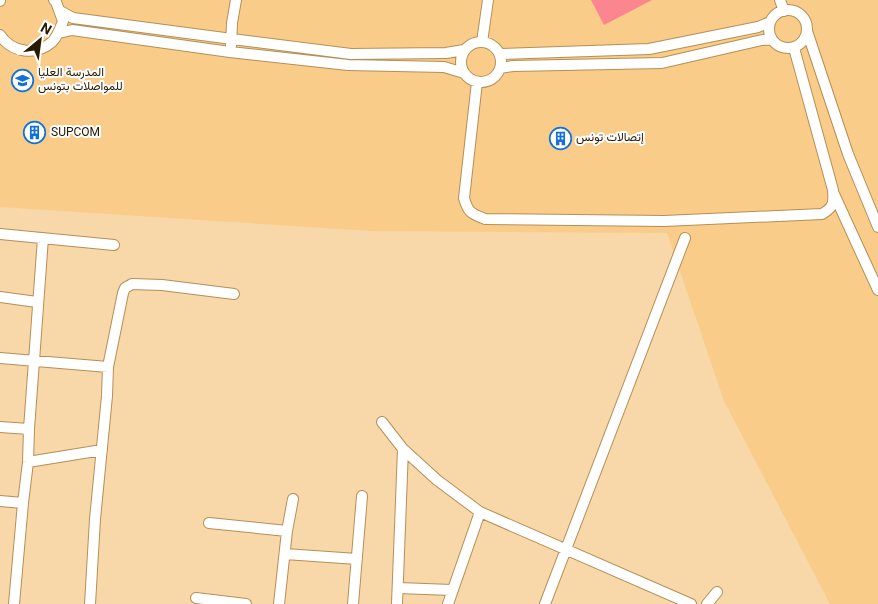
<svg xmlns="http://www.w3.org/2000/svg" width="878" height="604" viewBox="0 0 878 604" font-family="Georgia,Vazirmatn,serif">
  <rect width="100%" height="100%" fill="#f8d7a8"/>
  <path fill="#facc89" d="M0,0H878V604H830L724,401L667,233L370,231L0,207Z"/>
  <path fill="#fb8690" d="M591,0H652L604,25Z"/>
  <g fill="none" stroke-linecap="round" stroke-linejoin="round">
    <defs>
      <path id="minor" d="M780,0L784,11
        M0,1V0
        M769 29a19 19 0 1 1 38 0a19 19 0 1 1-38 0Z
        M60,11L73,18L232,39L351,54L446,53L464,50
        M807,31L848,154L878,227
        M59,33L72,30L230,52L348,65L444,67L464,73
        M0,35C12,53 36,56 52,42C58,36 60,29 63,21L56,2L54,0
        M482,42L488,0
        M461 62a20 20 0 1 1 40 0a20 20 0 1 1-40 0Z
        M231,46L232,23L236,0
        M500,54L649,49L758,27L770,22
        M500,68L513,66L662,63L762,40L772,39
        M477,82L464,198C468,213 472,214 485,219L664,221L822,214C834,207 834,203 833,190L794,48
        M834,194L878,290
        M0,234L114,245
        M0,297L37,302
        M0,358L108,367L107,396L95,519L90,604
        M108,367L123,293L125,288L132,284L162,285L234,294
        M382,422L403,449L437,480L480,512L691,604
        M0,427L29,429
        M28,462L102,450
        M0,501L23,503
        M209,523L287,531
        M285,554L357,559
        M398,588L452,590
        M196,598L246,604
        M14,604L23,503L28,462L29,429L43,238
        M279,604L287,531L293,499
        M353,604L362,496
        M397,604L403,449
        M448,604L480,512
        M545,604L685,238
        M707,604L717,592"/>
    </defs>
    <use href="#minor" stroke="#b68f55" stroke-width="12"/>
    <use href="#minor" stroke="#fff" stroke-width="10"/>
  </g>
  <defs>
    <symbol id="school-ring" viewBox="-11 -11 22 22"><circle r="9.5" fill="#fefefe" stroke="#1170d9" stroke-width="1.5"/><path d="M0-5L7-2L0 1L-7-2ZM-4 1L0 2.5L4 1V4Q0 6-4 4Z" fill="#1170d9"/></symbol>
    <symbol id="building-ring" viewBox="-11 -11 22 22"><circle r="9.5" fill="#fefefe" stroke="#1170d9" stroke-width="1.5"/><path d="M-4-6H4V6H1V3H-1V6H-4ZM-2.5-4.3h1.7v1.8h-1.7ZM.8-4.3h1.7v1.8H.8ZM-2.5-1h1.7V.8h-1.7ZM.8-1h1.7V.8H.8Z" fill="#1170d9"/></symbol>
  </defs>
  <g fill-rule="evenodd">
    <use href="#school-ring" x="10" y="68" width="25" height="25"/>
    <use href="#building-ring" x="22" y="120" width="25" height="25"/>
    <use href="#building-ring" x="548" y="126" width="25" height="25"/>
  </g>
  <g text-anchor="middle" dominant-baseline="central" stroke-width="4" stroke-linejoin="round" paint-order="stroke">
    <g font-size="12" fill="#281902" stroke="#fefefe" text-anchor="start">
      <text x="38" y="73">المدرسة العليا<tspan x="38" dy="14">للمواصلات بتونس</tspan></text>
      <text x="51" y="133">SUPCOM</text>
      <text x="576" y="138">إتصالات تونس</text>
    </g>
  </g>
  <g transform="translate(40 40) rotate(29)" stroke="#fefefe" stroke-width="4" paint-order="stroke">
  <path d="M0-4L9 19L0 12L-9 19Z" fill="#281902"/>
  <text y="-8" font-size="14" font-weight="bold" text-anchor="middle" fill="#281902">N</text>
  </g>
</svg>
